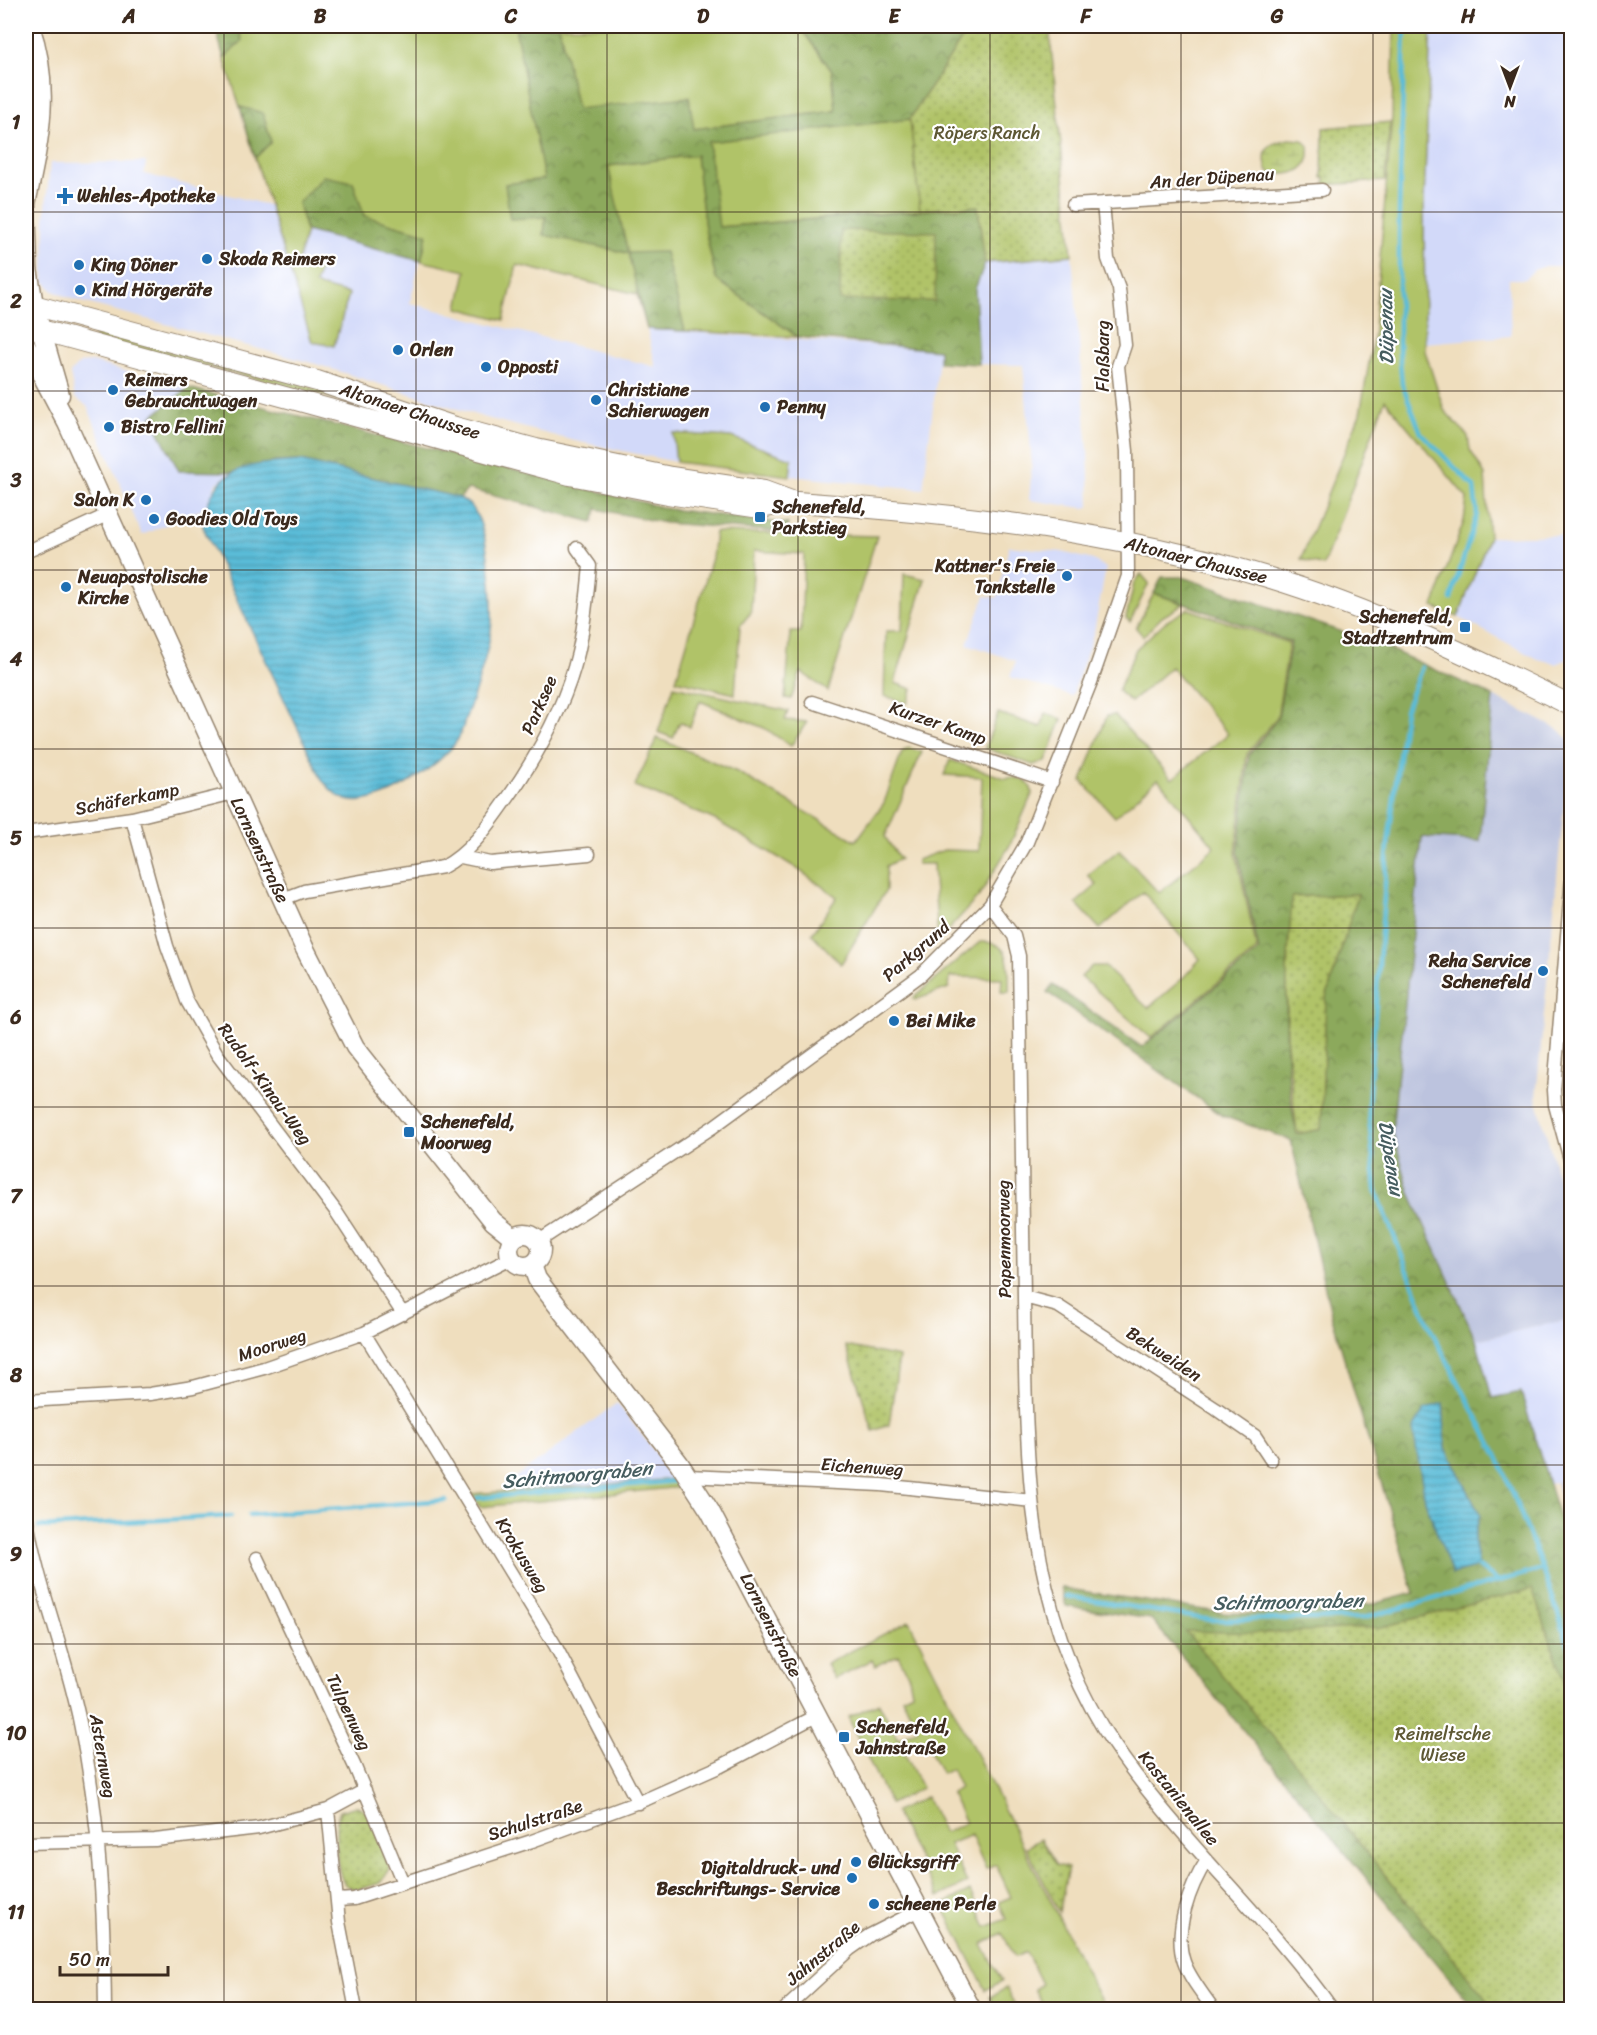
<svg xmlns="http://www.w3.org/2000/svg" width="1597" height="2035" viewBox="0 0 1597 2035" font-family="Sriracha,sans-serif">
  <defs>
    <pattern id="forest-crowns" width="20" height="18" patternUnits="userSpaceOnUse" patternTransform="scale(1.5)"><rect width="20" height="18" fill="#8ca95c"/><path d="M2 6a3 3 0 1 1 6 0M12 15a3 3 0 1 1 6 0" fill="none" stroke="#748a4b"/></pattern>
    <pattern id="wetland-marsh" width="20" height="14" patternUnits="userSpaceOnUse" patternTransform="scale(1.5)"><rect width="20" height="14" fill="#b0c367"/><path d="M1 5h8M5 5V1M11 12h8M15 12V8" fill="none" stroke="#909f54"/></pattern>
    <pattern id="park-dots" width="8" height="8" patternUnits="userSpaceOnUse" patternTransform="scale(1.5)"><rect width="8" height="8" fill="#b0c367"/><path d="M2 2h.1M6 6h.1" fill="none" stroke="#909f54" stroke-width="1.8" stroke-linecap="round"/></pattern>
    <pattern id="water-rules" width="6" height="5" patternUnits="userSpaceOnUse" patternTransform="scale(1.5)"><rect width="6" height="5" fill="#5abcd8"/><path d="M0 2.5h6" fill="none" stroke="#4c99af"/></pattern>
  </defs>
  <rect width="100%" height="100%" fill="#fff"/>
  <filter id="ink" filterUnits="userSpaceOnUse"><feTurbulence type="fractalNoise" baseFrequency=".0167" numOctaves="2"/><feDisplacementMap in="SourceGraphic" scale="12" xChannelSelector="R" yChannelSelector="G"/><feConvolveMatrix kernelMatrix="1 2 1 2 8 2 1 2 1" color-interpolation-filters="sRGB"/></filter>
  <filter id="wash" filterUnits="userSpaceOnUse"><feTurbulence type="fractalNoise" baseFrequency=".008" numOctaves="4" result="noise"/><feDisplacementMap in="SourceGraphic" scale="24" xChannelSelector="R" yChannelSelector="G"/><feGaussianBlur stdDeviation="1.35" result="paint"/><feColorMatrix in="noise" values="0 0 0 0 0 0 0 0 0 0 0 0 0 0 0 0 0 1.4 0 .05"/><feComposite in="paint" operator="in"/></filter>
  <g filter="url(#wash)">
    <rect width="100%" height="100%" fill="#efdebe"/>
    <path fill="#d2d9f9" d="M1431,26H1571V266H1546L1534,270L1525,279H1509L1511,336L1425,343L1424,201Z
      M146,162L144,174L424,244L410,303L656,367L647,329L940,350L923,489L790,476L792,459L673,433L676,462L575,441L483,417L316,364L75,300L53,291L44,281L45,218L50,163Z
      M1072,255L1088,453L1090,506L1085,508L1029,500L1032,463L1023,365L979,364L975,289L985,263Z
      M92,362L188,388L172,402L179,471L232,472L216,484L205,508L142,535L87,406L75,398L70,373L80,363Z
      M1571,535V656L1557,664L1538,659L1458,617L1489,537Z
      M1009,546L1062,552L1093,560L1106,568L1094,632L1072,696L1010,677L1016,661L967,644L985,596L997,598Z
      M1571,1319V1478L1549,1484L1521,1393L1492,1398L1476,1340Z
      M617,1403L676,1479L515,1492L514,1479Z"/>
    <path fill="#bcc3de" d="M1493,696L1561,731L1570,741L1536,1097L1571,1225V1319L1476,1340L1410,1193L1392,1131L1422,837L1480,840Z
      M1571,1478H1572L1571,1540L1556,1482Z"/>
    <path fill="#b0c367" stroke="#767642" stroke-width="1.5" d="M238,26H515C527,87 552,174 544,234L627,253L608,166L696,155L705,228L716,279L798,337L647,329L637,294L517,265L504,320L458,308L466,271L421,261L427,234L364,216L353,182L298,203L306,231L298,262L320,268L315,285L349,294L334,346L312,342L255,158L271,142L263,113L240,107L224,58L242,41Z
      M559,26H803L804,33L832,71L837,111L693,129L689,97L577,110Z
      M1394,26H1431L1424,201L1425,351L1444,410L1468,436L1470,450L1485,475L1489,537L1458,617L1433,607L1464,521L1467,498L1385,400L1323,566L1301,559L1360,414L1373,340L1392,117Z
      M910,119L920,210L718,227L708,141Z
      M96,332L305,385L366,406L94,338Z
      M673,433L731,437L792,459L790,476L676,462Z
      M715,532L877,536L828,691L801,672L791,699L785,698L791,632H801L804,554L754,551L751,612L740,626L735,694L676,680L712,558Z
      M904,574L925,579L895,683L912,689L908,703L884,696L886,631H902Z
      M1141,574L1149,583L1130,622L1126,618L1134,584Z
      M1154,593L1184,604L1162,617L1143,636L1136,628Z
      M1188,609L1289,643L1277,717L1247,754L1236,853L1257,950L1151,1038L1081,977L1092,966H1104L1148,1008L1182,979L1200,959L1143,892L1100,929L1076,903L1097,885L1088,875L1119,850L1159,893L1215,847L1158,779L1115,817L1082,781L1107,716L1115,715L1172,779L1228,734L1171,667L1131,702L1118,691L1136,649L1165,622Z
      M674,686L788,711L785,720L807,722L791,746L764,728L700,701L690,727L680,722L673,738L658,732Z
      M998,713L1041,727L1046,713L1062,719L1046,761L1033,765L985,748Z
      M657,738L737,772L856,841L884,803L902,752L909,748L922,752L885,837L900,859L886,866V890L841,964L812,934L837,897L793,866L715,820L635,786Z
      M950,760L1005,778C1017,776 1032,779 1032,794L1010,845L979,896L938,941L933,864H917V860L944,850L979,851L982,777L944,775Z
      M980,942C1013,940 1009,969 1009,992H1001L1002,978L950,977L949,988L915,1000L913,998Z
      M676,1479L682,1487L480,1507L471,1494Z
      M909,1621L1105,2009H1045L1034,1989L1042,1984L1026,1952L1015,1957L1002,1933L982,1944L1002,1981L986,1990L942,1905L970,1891L986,1927L1006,1919L999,1902L1011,1897L996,1865L986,1869L971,1835L949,1844L967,1883L938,1897L895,1812L926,1797L944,1833L965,1823L951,1793L960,1788L951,1769L942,1774L925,1741L904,1752L922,1788L890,1804L848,1717L879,1703L898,1739L918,1729L902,1697L912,1692L909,1677L898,1655L875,1666L872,1660L834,1679L826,1664Z
      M1006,1988L1017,2009H996L990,1997Z"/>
    <path fill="url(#forest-crowns)" stroke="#646a3d" stroke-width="1.5" fill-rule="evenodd" d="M215,26H238L242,41L224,58Z
      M515,26H559L577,109L689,97L694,129L836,111L832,71L804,32L803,26H970L910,119L708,142L719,227L978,206L985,263L975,289L979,364L939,362V350L798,337L716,279L705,228L696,155L608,166L628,253L665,252L685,331L647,329L628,253L544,235L546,217L510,219L505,184L544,179Z
      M240,107L263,113L271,142L255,158Z
      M323,176L353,182L364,216L427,234L421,261L306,231L298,203Z
      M188,388L669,509L788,524L785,532L665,523L597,509L593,522L468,489L460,498L300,461L273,462L232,472L179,471L151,417Z
      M1162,577H1182L1378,644L1493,696L1480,841L1422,837L1392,1131L1410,1193L1476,1340L1492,1398L1521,1392L1571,1557V2009H1475L1151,1619L1066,1606L1061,1588L1224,1613L1264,1614L1373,1604L1414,1593L1331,1314L1291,1140L1223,1116L1047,992L1053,985L1142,1047L1259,951L1238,853L1249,755L1278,718L1291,642L1154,593ZM1358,894L1326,998L1321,1129L1297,1134C1280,1057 1287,975 1292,897ZM1443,1403L1446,1448L1480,1514L1474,1539L1479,1566L1453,1574L1425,1500Z"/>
    <path fill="url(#wetland-marsh)" stroke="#767642" stroke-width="1.5" d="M1289,139L1302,140L1309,146C1311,164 1303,172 1286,174C1281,174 1275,175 1271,173C1267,171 1267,170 1266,166C1262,146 1271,143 1289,139Z"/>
    <path fill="url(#park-dots)" stroke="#767642" stroke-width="1.5" d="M970,26H1049L1072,255L985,263L978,206L920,210L910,119Z
      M1390,122L1385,181L1325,185V178H1322L1323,128Z
      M841,230L936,232L935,301L840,300Z
      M1358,894L1326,998L1321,1129L1297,1134L1287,1043V971L1292,897Z
      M846,1346L899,1357L889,1425L873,1431Z
      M1532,1589L1565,1682L1571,1709V2009H1495C1390,1884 1291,1755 1185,1631L1266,1633L1382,1627Z
      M357,1806L371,1814L390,1869L380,1883L356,1890C351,1888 347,1887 344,1883C336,1871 333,1823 340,1811Z
      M1041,1839L1057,1865L1068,1868L1059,1912L1026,1847Z"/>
    <path fill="url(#water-rules)" stroke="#4a737b" stroke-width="1.5" d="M300,461L460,498C463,501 468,503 471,506C489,525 495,604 491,630C487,657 478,684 469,709C465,718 463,731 458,739C442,765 378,810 346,800C336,796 329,788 322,780L203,527C210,465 247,464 300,461Z
      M1443,1403L1446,1448L1480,1514L1474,1539L1479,1567L1452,1574L1425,1500L1413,1429L1425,1409Z"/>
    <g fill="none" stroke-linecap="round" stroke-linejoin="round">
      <path stroke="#5abcd8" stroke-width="4.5" d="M1405,26L1399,211V349L1402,384L1421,433L1474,487L1477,514L1451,599
        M1422,667L1405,710L1388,845L1368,1107L1376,1190L1431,1330L1499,1459L1543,1569L1572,1655
        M477,1498L678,1481
        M249,1515L446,1500
        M39,1527L231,1516
        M1479,1567L1497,1581
        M1066,1596L1211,1620L1364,1618L1543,1569"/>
    </g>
  </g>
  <g filter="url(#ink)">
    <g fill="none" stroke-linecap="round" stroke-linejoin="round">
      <defs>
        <path id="street" d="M26,143L37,145
          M1073,205L1322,190
          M26,552L107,515
          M812,702L1052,782
          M132,818L167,946L187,1001L217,1054L335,1210L403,1314
          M26,833L132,818L234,793
          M461,857L490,863L589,854
          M1572,876L1554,1090L1555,1105L1572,1167
          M283,899L304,891L443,867C469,853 486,829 503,805C535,760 565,708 578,653C585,624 587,595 590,566L577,548
          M990,905L1014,936L1019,956C1021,1069 1022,1183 1024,1297C1026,1442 1023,1600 1103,1728C1168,1831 1263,1911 1333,2010
          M539,1241L713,1127L921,975L990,905L1027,842L1091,682L1128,576L1127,451L1118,366L1125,345L1119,289L1108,259L1103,203
          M1024,1297L1058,1306L1216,1409L1255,1436L1271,1460
          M364,1333L555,1645L638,1803
          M26,1401L150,1394L193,1387L264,1368L364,1333L511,1258
          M688,1476L881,1485L1032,1501
          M26,1514C37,1586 66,1652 80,1723C100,1817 104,1913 105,2010
          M257,1558L355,1767L403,1883
          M328,1810L339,1922L356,2010
          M26,1843L155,1840L259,1828L328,1810L365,1790
          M1207,1860C1190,1886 1173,1931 1184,1962C1190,1979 1203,1994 1214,2010
          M337,1900L354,1899L532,1841L649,1798L721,1766L818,1715
          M784,2010L850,1949L870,1935L919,1910"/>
        <path id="secondary" d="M26,203L28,269L34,305L60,395
          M26,204C39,142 52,88 30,26
          M26,345L67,423L304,947L355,1047L493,1221L514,1238
          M509 1250a16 16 0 1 1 32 0a16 16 0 1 1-32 0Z
          M532,1265L537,1279L679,1463L710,1511L972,2010"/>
        <path id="primary" d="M26,303L317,381L455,427L536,449L671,477L764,491L794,502
          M26,326L570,475L668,494L760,508L797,502C957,514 1112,530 1267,577C1373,609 1473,657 1572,706"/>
      </defs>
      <use href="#street" stroke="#95846e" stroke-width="15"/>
      <use href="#secondary" stroke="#95846e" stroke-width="21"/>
      <use href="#primary" stroke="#95846e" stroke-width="22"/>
      <use href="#street" stroke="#fff" stroke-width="12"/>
      <use href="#secondary" stroke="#fff" stroke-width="18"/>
      <use href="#primary" stroke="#fff" stroke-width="20"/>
    </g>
  </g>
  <path fill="none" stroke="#3b2a1e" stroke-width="1.5" stroke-opacity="0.55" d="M224,26V2010M416,26V2010M607,26V2010M798,26V2010M990,26V2010M1181,26V2010M1373,26V2010M26,212H1572M26,391H1572M26,570H1572M26,749H1572M26,928H1572M26,1107H1572M26,1286H1572M26,1465H1572M26,1644H1572M26,1823H1572"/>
  <g fill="#1f6fb2" stroke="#fff" stroke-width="2">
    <path d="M62 187h6v6h6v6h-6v6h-6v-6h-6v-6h6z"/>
    <circle cx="207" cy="259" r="6"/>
    <circle cx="79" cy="265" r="6"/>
    <circle cx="80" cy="290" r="6"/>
    <circle cx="398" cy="350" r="6"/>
    <circle cx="486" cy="367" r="6"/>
    <circle cx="113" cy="390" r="6"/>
    <circle cx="596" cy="400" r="6"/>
    <circle cx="765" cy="407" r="6"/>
    <circle cx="109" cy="427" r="6"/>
    <circle cx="146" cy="500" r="6"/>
    <rect x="754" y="511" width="12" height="12" rx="3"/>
    <circle cx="154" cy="519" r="6"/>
    <circle cx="1067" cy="576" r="6"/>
    <circle cx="66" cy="587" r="6"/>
    <rect x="1459" y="621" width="12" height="12" rx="3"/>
    <circle cx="1543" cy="971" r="6"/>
    <circle cx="894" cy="1021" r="6"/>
    <rect x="403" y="1126" width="12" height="12" rx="3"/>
    <rect x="838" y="1731" width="12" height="12" rx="3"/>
    <circle cx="856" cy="1862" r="6"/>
    <circle cx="852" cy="1878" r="6"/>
    <circle cx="874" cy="1904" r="6"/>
  </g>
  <g text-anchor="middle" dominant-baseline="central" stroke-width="4.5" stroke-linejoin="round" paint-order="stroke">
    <g font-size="18" fill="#5e5834" stroke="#fff">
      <text x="987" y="133">Röpers Ranch</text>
      <text x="1443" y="1734">Reimeltsche<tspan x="1443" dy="21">Wiese</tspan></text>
    </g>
    <g font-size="18" fill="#3b2a1e" stroke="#fff">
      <text transform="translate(1212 178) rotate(-4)">An der Düpenau</text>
      <text transform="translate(1103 356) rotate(-90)">Flaßbarg</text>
      <text transform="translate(410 411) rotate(18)">Altonaer Chaussee</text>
      <text transform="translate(1196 560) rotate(14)">Altonaer Chaussee</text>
      <text transform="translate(539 705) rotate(-66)">Parksee</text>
      <text transform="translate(938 723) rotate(19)">Kurzer Kamp</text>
      <text transform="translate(127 799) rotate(-11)">Schäferkamp</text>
      <text transform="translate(260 850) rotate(65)">Lornsenstraße</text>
      <text transform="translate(916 951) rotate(-41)">Parkgrund</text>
      <text transform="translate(265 1084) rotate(54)">Rudolf-Kinau-Weg</text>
      <text transform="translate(1004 1239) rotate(-91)">Papenmoorweg</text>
      <text transform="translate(272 1345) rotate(-18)">Moorweg</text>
      <text transform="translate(1164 1354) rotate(33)">Bekweiden</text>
      <text transform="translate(862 1467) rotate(4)">Eichenweg</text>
      <text transform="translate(522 1555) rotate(59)">Krokusweg</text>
      <text transform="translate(771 1625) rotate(63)">Lornsenstraße</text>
      <text transform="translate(349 1712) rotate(65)">Tulpenweg</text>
      <text transform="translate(103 1756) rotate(80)">Asternweg</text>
      <text transform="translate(1179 1798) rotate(51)">Kastanienallee</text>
      <text transform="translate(535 1820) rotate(-18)">Schulstraße</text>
      <text transform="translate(823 1953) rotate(-40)">Jahnstraße</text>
    </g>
    <g font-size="18" font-weight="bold" fill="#3b2a1e" stroke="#fff" text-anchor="start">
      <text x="77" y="196">Wehles-Apotheke</text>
      <text x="219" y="259">Skoda Reimers</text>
      <text x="91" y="265">King Döner</text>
      <text x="92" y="290">Kind Hörgeräte</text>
      <text x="410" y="350">Orlen</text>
      <text x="498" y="367">Opposti</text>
      <text x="125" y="380">Reimers<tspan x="125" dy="21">Gebrauchtwagen</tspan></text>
      <text x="608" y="390">Christiane<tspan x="608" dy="21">Schierwagen</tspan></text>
      <text x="777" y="407">Penny</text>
      <text x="121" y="427">Bistro Fellini</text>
      <text x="134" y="500" text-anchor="end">Salon K</text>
      <text x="772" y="507">Schenefeld,<tspan x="772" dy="21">Parkstieg</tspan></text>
      <text x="166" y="519">Goodies Old Toys</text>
      <text x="1055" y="566" text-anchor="end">Kattner's Freie<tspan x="1055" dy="21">Tankstelle</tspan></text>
      <text x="78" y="577">Neuapostolische<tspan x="78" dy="21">Kirche</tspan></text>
      <text x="1453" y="617" text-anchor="end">Schenefeld,<tspan x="1453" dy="21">Stadtzentrum</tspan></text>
      <text x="1531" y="961" text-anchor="end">Reha Service<tspan x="1531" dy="21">Schenefeld</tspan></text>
      <text x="906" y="1021">Bei Mike</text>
      <text x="421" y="1122">Schenefeld,<tspan x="421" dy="21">Moorweg</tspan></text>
      <text x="856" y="1727">Schenefeld,<tspan x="856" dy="21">Jahnstraße</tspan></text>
      <text x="868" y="1862">Glücksgriff</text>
      <text x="840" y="1868" text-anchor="end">Digitaldruck- und<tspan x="840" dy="21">Beschriftungs- Service</tspan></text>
      <text x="886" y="1904">scheene Perle</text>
    </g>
    <g font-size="20" font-style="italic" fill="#465d5f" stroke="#fff">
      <text transform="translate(1386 327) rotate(-91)">Düpenau</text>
      <text transform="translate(1391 1158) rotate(81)">Düpenau</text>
      <text transform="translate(577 1475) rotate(-5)">Schitmoorgraben</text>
      <text transform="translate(1288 1602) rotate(-1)">Schitmoorgraben</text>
    </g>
  </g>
  <rect width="1597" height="2035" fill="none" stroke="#fff" stroke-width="66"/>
  <g transform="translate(1510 87) rotate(180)" stroke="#ffffff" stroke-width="4.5" paint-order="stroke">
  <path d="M0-4.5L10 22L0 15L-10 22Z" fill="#3b2a1e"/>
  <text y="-9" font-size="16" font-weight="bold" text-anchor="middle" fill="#3b2a1e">N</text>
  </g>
  <path d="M60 1966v9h108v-9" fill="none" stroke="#3b2a1e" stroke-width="3"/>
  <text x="69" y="1966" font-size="18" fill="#3b2a1e" stroke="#ffffff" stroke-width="4.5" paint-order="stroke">50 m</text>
  <rect x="33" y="33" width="1531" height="1969" fill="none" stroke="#3b2a1e" stroke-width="2"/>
  <g font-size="20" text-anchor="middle" font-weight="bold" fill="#3b2a1e">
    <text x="129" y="23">A</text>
    <text x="320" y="23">B</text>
    <text x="511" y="23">C</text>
    <text x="703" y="23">D</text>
    <text x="894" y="23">E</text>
    <text x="1086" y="23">F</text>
    <text x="1277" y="23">G</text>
    <text x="1468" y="23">H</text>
    <text x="16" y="129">1</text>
    <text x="16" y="308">2</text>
    <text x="16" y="487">3</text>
    <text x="16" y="666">4</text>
    <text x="16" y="845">5</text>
    <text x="16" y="1024">6</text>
    <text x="16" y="1203">7</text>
    <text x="16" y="1382">8</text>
    <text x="16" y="1561">9</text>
    <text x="16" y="1740">10</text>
    <text x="16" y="1919">11</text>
  </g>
</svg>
